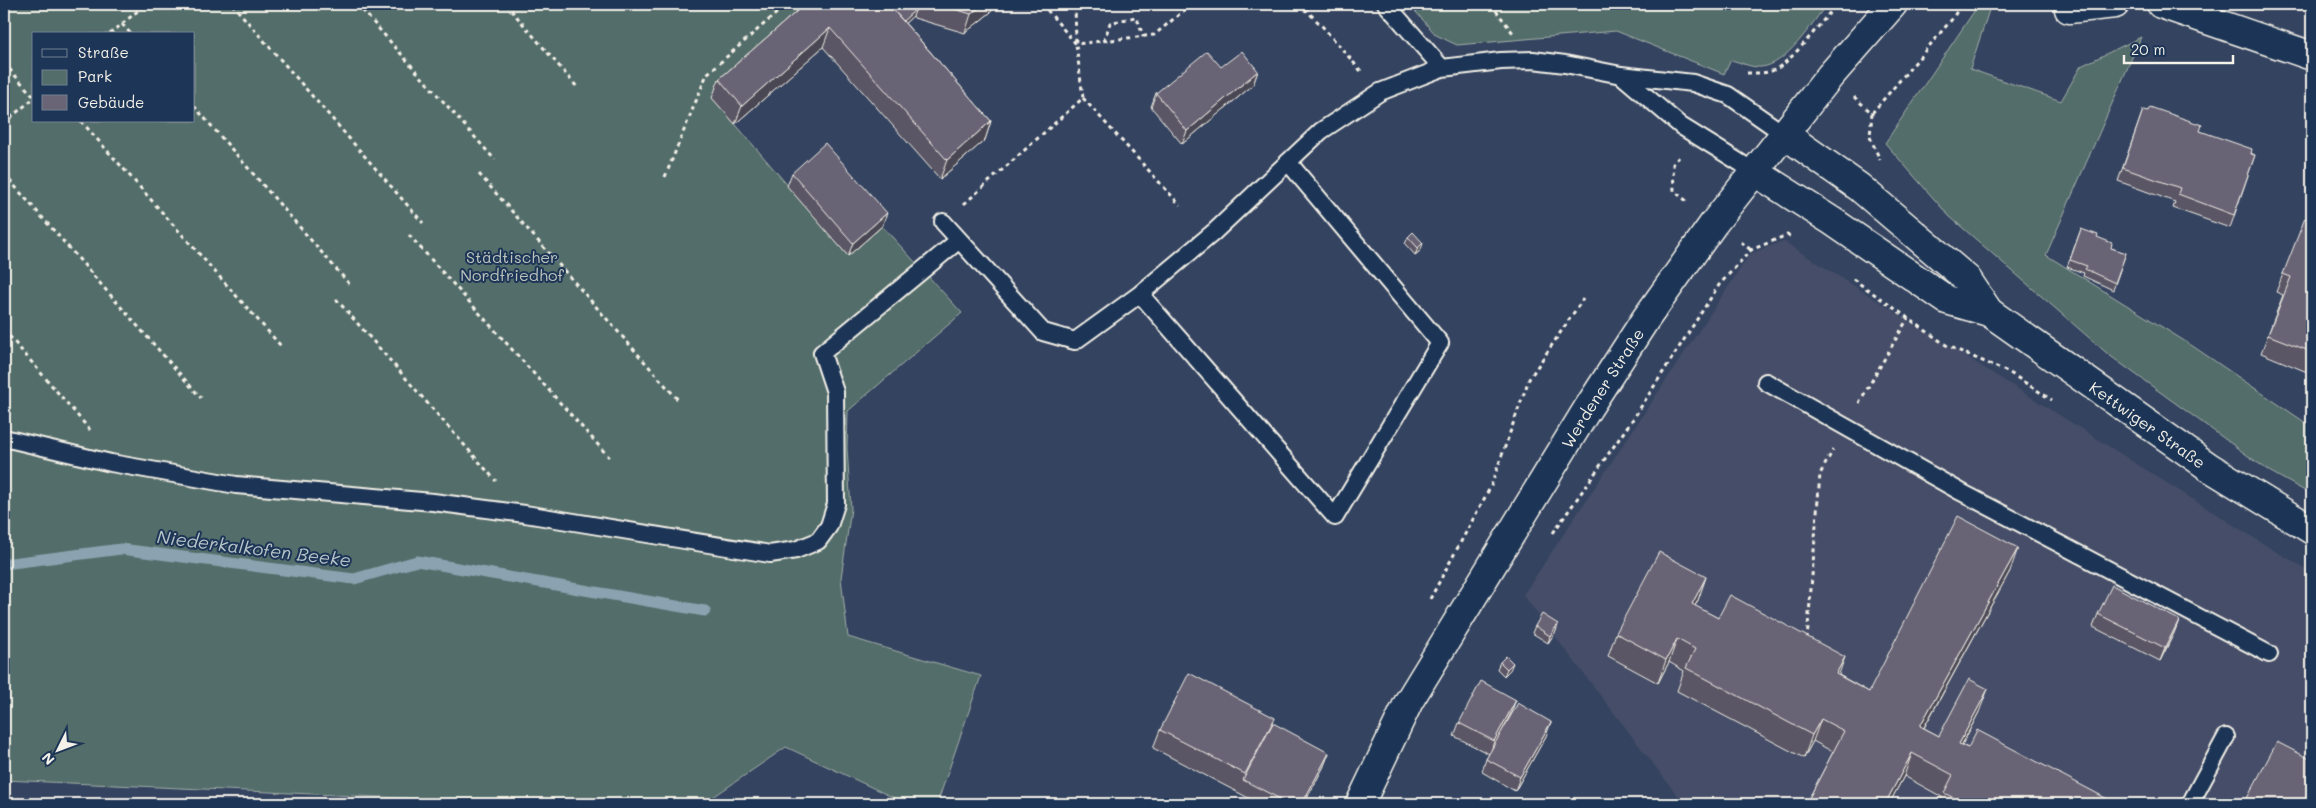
<svg xmlns="http://www.w3.org/2000/svg" width="2316" height="808" viewBox="0 0 2316 808" font-family="Mali,sans-serif">
  <rect width="100%" height="100%" fill="#344360"/>
  <filter id="ink" filterUnits="userSpaceOnUse"><feTurbulence type="fractalNoise" baseFrequency=".02" numOctaves="2"/><feDisplacementMap in="SourceGraphic" scale="10" xChannelSelector="R" yChannelSelector="G"/><feConvolveMatrix kernelMatrix="1 2 1 2 8 2 1 2 1" color-interpolation-filters="sRGB"/></filter>
  <g filter="url(#ink)">
    <path fill="#444d67" d="M1783,241L2275,551L2312,572V804H1684L1523,595L1750,254Z"/>
    <path fill="#536d6a" stroke="#a4afa9" fill-rule="evenodd" d="M4,4H820L713,98L848,256L882,226L962,313L848,411L847,448L851,509L841,578L848,637L981,676L937,804H907L786,747L703,804H533L4,780ZM34,34H194V121H34Z
      M1409,4H1827C1812,23 1787,65 1761,67C1752,68 1740,62 1731,60L1724,74L1616,31L1457,45L1436,35Z
      M1979,4H1991L1970,69L2061,101L2081,66L2141,37L2046,255L2191,345L2312,427V495L2269,471L2109,355L1949,216L1885,143Z"/>
    <g fill="none" stroke-linecap="round" stroke-linejoin="round">
      <path stroke="#8ba3b1" stroke-width="11" d="M4,564L121,549L354,579L417,561L705,611"/>
      <defs>
        <path id="lane" d="M1386,4L1442,68
          M1621,75L1681,126L1755,172
          M943,222L1043,332L1075,341L1140,294L1214,232L1321,131L1380,92L1442,68L1501,61L1533,60L1565,64L1621,75L1693,83L1728,95L1784,134
          M1140,294L1335,517L1440,343L1288,162
          M1766,382L1961,492L2269,654
          M4,438L111,463L236,485L433,502L525,514L770,554L796,550L818,541L829,526L836,504L835,392L822,353L959,240
          M2190,804L2226,737"/>
        <path id="street" d="M2161,4L2312,56
          M2069,9L2115,4"/>
        <g id="secondary">
          <path d="M1784,134L1859,187L1967,279L1989,312"/>
          <path id="s1" d="M1755,172L1832,221L1947,300L1989,312L2209,467L2312,530"/>
        </g>
        <g id="primary">
          <path id="s2" d="M1360,804L1409,701L1588,408L1645,320L1714,223L1830,76L1893,4"/>
        </g>
      </defs>
      <use href="#lane" stroke="#f4f1e8" stroke-width="20"/>
      <use href="#street" stroke="#f4f1e8" stroke-width="31"/>
      <use href="#secondary" stroke="#f4f1e8" stroke-width="31"/>
      <use href="#primary" stroke="#f4f1e8" stroke-width="31"/>
      <path stroke="#f4f1e8" stroke-width="3" stroke-dasharray="4 4" stroke-linecap="butt" d="M232,4L423,223
        M357,4L495,160
        M506,4L577,87
        M1042,4L1076,44L1154,35L1192,4
        M1289,4L1307,11L1322,26L1361,71
        M1491,4L1513,33
        M122,24L131,34
        M110,34L146,4
        M1104,41L1110,23L1135,17L1139,23L1143,37
        M4,63L34,97
        M1747,73C1756,73 1765,74 1774,70C1793,61 1822,21 1837,4
        M1854,97L1872,113
        M1083,98L1180,205
        M194,106L351,286
        M1872,113L1870,137L1880,160
        M1872,113L1953,18L1961,4
        M81,121L281,346
        M4,123L34,98
        M1679,157L1673,164L1674,191L1688,202
        M4,174L201,398
        M479,174L680,402
        M665,177L707,74L787,4
        M964,204L1083,98L1076,44L1075,4
        M409,235L609,457
        M1741,242L1751,250
        M1853,279L1946,345L2010,373L2052,400
        M336,299L496,481
        M4,330L90,430
        M1859,403L1908,318
        M1553,533L1635,416L1719,285L1751,250L1787,235L1790,236
        M1430,599L1491,486L1529,379L1583,299
        M1807,640L1820,474L1833,450"/>
      <use href="#lane" stroke="#1d3557" stroke-width="16"/>
      <use href="#street" stroke="#1d3557" stroke-width="28"/>
      <use href="#secondary" stroke="#1d3557" stroke-width="28"/>
      <use href="#primary" stroke="#1d3557" stroke-width="28"/>
    </g>
    <path fill="#5a5665" stroke="#f4f1e8" d="M805,4H994L991,12L965,33L914,18L913,16L905,23L991,121L985,140L940,179L823,47L735,124L712,98L719,79Z
      M1221,67L1258,71L1253,85L1182,144L1151,107L1156,93Z
      M2143,110L2200,131L2255,155L2230,228L2173,208L2175,202L2118,181Z
      M792,173L882,226L848,256L787,186Z
      M2312,221V374L2261,353L2283,295L2276,292L2283,274Z
      M2081,229L2111,248L2126,253L2113,290L2083,276L2084,273L2067,267Z
      M1408,237L1421,250L1415,255L1405,244Z
      M2010,571L1924,728L1939,736L1979,712L1962,745L1968,748L2117,804H1940L1942,797L1904,776L1889,804H1806L1833,752L1813,741L1804,758L1677,691L1684,671L1669,662L1658,683L1608,656L1616,633L1706,577L1698,600L1695,606L1718,618L1839,675L1869,692Z
      M2098,614L2179,620L2174,633L2160,661L2093,627Z
      M1558,624L1556,631L1548,643L1532,633L1535,626Z
      M1500,662L1510,670L1504,676L1497,669Z
      M1511,713L1501,734L1546,736L1515,791L1482,772L1486,759L1489,754L1454,736L1459,723Z
      M1275,718L1273,723L1324,766L1304,804H1260L1153,748L1160,730Z"/>
    <path fill="#4a4653" stroke="#f4f1e8" d="M984,4H994L991,12L965,33L971,14Z
      M916,9L913,16L892,35L895,28Z
      M830,28L823,47L735,124L742,106Z
      M1258,71L1253,85L1182,144L1187,131Z
      M991,121L985,140L940,179L947,160Z
      M887,213L882,226L848,256L853,243Z
      M1423,243L1421,250L1415,255L1418,248Z
      M2018,548L2010,571L1912,749L1920,726Z
      M1706,577L1698,600L1684,627L1692,604Z
      M2179,620L2174,633L2160,661L2165,648Z
      M1558,624L1556,631L1548,643L1550,636Z
      M1677,639L1669,662L1658,683L1666,660Z
      M1845,657L1837,680L1836,674Z
      M1513,663L1510,670L1504,676L1507,669Z
      M1988,689L1979,712L1950,767L1959,744Z
      M1516,700L1511,713L1490,755L1494,741Z
      M1821,719L1813,741L1804,758L1812,735Z
      M1551,722L1546,736L1515,791L1520,777Z
      M1329,753L1324,766L1304,804H1302Z
      M1912,753L1904,776L1889,804H1885Z"/>
    <path fill="#696476" stroke="#f4f1e8" d="M805,4H888L991,121L947,160L830,28L742,106L719,79Z
      M888,4H911L916,9L903,21Z
      M938,4H984L971,14Z
      M1207,51L1221,67L1242,51L1258,71L1187,131L1156,93Z
      M2150,107L2202,125L2200,131L2252,149L2251,154L2255,155L2234,215L2178,194L2180,188L2123,168L2143,110L2148,111Z
      M825,143L887,213L853,243L792,173Z
      M2305,218L2312,221V352L2268,335L2291,277L2283,274Z
      M2081,229L2098,235L2097,237L2112,243L2111,248L2126,253L2115,283L2085,269L2087,266L2070,260Z
      M1413,232L1423,243L1418,248L1408,237Z
      M1958,516L2018,548L1920,726L1939,736L1969,679L1988,689L1959,744L1968,748L1977,730L2117,804H1966L1944,793L1953,775L1912,753L1885,804H1806L1844,731L1821,719L1812,735L1686,668L1695,649L1677,639L1666,660L1616,633L1659,552L1706,577L1692,604L1718,618L1730,595L1845,657L1836,674L1869,692Z
      M2112,585L2179,620L2165,648L2098,614Z
      M1542,614L1558,624L1550,636L1535,626Z
      M1506,656L1513,663L1507,669L1500,662Z
      M1189,673L1275,718L1245,774L1160,730Z
      M1481,681L1516,700L1494,741L1459,723Z
      M1518,703L1551,722L1520,777L1486,759Z
      M1273,723L1329,753L1302,804H1290L1243,780Z
      M2277,742L2312,760V804H2244Z"/>
  </g>
  <g text-anchor="middle" dominant-baseline="central" stroke-width="4" stroke-linejoin="round" paint-order="stroke">
    <g font-size="16" fill="#bcc3bc" stroke="#1d3557">
      <text x="512" y="256">Städtischer<tspan x="512" dy="18">Nordfriedhof</tspan></text>
    </g>
    <g font-size="16" fill="#f4f1e8" stroke="#1d3557">
      <text stroke="none"><textPath href="#s2" startOffset="482">Werdener Straße</textPath></text>
      <text stroke="none"><textPath href="#s1" startOffset="469">Kettwiger Straße</textPath></text>
    </g>
    <g font-size="18" font-style="italic" fill="#b7c4c8" stroke="#1d3557">
      <text transform="translate(254 548) rotate(7)">Niederkalkofen Beeke</text>
    </g>
  </g>
  <rect width="2316" height="808" fill="none" stroke="#1d3557" stroke-width="20"/>
  <rect x="10" y="10" width="2296" height="788" fill="none" stroke="#f4f1e8" stroke-width="2" filter="url(#ink)"/>
  <rect x="32" y="32" width="162" height="90" fill="#1d3557" stroke="#738091"/>
  <rect x="42" y="49" width="25" height="8" fill="#1d3557" stroke="#738091"/>
  <text x="78" y="58" font-size="15" fill="#f4f1e8">Straße</text>
  <rect x="42" y="70" width="25" height="15" fill="#536d6a" stroke="#738091"/>
  <text x="78" y="82" font-size="15" fill="#f4f1e8">Park</text>
  <rect x="42" y="95" width="25" height="15" fill="#696476" stroke="#738091"/>
  <text x="78" y="108" font-size="15" fill="#f4f1e8">Gebäude</text>
  <g transform="translate(58 750) rotate(228)" stroke="#1d3557" stroke-width="4" paint-order="stroke">
  <path d="M0-4L9 19L0 12L-9 19Z" fill="#f4f1e8"/>
  <text y="-8" font-size="14" font-weight="bold" text-anchor="middle" fill="#f4f1e8">N</text>
  </g>
  <path d="M2124 55v8h109v-8" fill="none" stroke="#f4f1e8" stroke-width="2.5"/>
  <text x="2131" y="55" font-size="15" fill="#f4f1e8" stroke="#1d3557" stroke-width="4" paint-order="stroke">20 m</text>
</svg>
